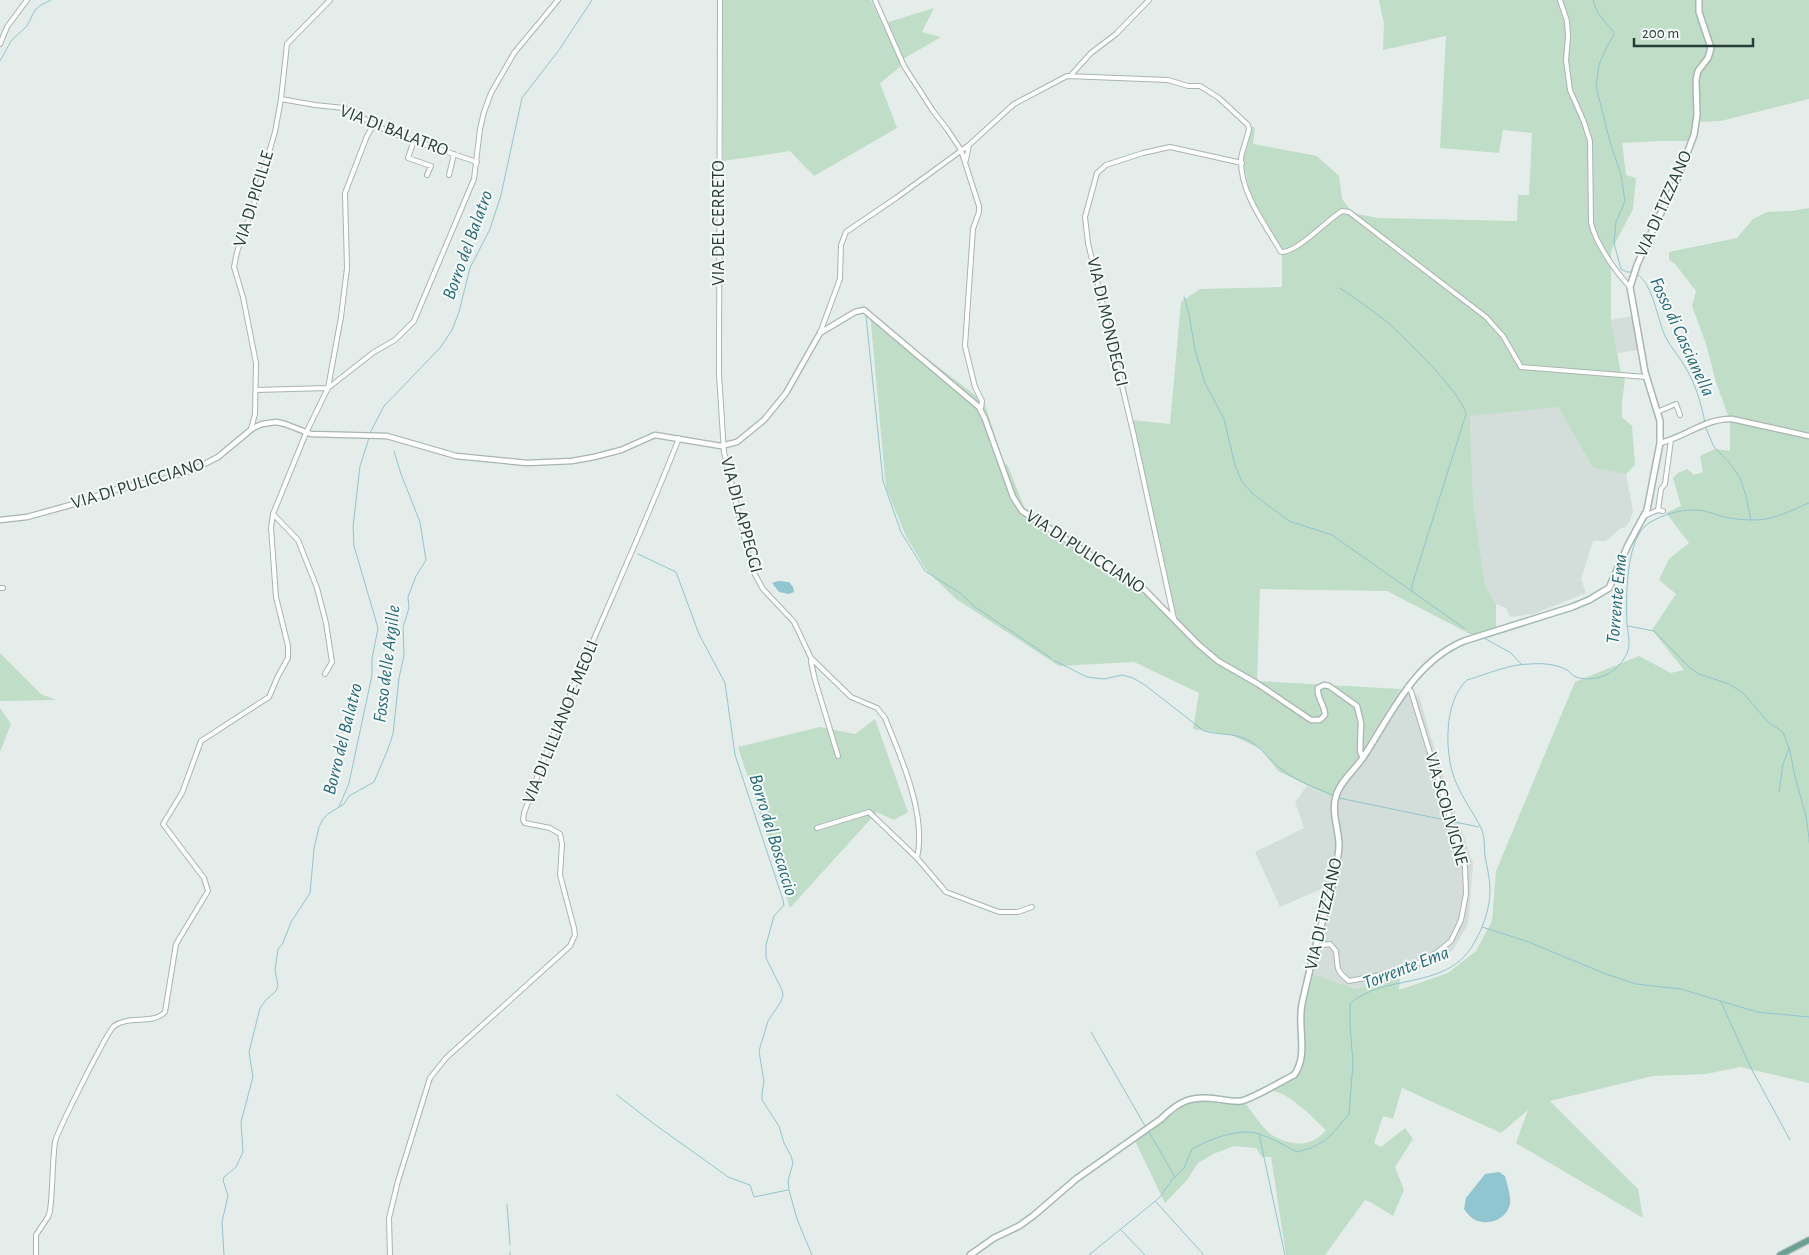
<svg xmlns="http://www.w3.org/2000/svg" width="1809" height="1255" viewBox="0 0 1809 1255" font-family="'Alegreya Sans',sans-serif">
  <rect width="100%" height="100%" fill="#e5edea"/>
  <path fill="#d3ddd9" d="M1632,316L1639,350L1617,353L1611,320Z
    M1558,407L1593,468L1626,474L1633,511L1630,521L1624,528H1621L1606,541H1593L1581,579L1586,593L1534,614L1510,617L1506,608L1496,604L1485,586L1473,499L1470,415Z
    M1400,689L1419,696L1433,744L1473,864L1468,924L1453,950L1400,978L1356,989L1313,974L1337,882L1280,907L1255,852L1304,828L1295,802L1307,786L1333,798Z"/>
  <path fill="#c0ddc7" d="M723,0H871L882,24L934,8L922,32L941,37L903,59L900,67L880,83L897,128L814,176L790,151L723,161Z
    M1379,0H1809V99L1721,121L1699,122L1689,141H1660L1622,143L1626,175L1636,178L1633,209L1611,251V320L1621,373L1625,380L1622,402V417L1632,426L1635,465L1626,474L1593,468L1558,407L1470,416L1473,499L1485,586L1496,604V627L1472,635L1387,591L1260,589L1257,681L1400,689L1333,798L1278,771L1261,749L1231,735L1193,729L1199,693L1134,662L1059,666L956,599L926,570L906,536L886,488L870,312L898,336L984,402L1004,463L1008,466L1024,507L1136,579L1175,616L1170,588L1132,420L1170,424L1181,302L1200,289L1282,287V254L1287,253L1281,250L1251,197L1243,161L1252,126L1255,128L1253,144L1317,156L1339,176L1342,199L1353,213L1378,218L1517,221L1518,195H1529L1532,133L1503,130L1499,153L1440,148L1446,36L1383,50L1384,24Z
    M1809,208V1083L1741,1067L1706,1074L1653,1076L1550,1101L1638,1189L1643,1218L1516,1143L1528,1110L1501,1133L1402,1088L1393,1119L1383,1116L1374,1143L1381,1147L1405,1128L1413,1139L1395,1167L1404,1190L1393,1216L1372,1203L1365,1200L1325,1255H1286L1271,1157H1262L1256,1148L1234,1146L1213,1154L1198,1163L1187,1180L1165,1203L1135,1141L1188,1103L1200,1101L1223,1104H1246C1253,1113 1262,1128 1272,1135C1290,1146 1312,1148 1326,1130C1314,1119 1288,1091 1271,1091C1312,1072 1302,1058 1304,1020C1304,1004 1310,989 1313,974L1356,989L1400,978L1399,990L1448,973L1476,951L1492,921L1496,871L1575,682L1639,656L1671,673L1684,670L1652,630L1676,594L1659,580L1669,559L1689,543L1666,513L1681,506L1673,478L1678,473L1687,469L1694,475L1703,472L1700,456L1715,449L1730,451V421L1716,382L1706,344L1692,306L1696,291L1675,264L1669,260V252L1737,238L1753,219L1767,212L1792,211Z
    M0,653L41,694L56,700L0,701Z
    M0,708L11,724L0,752Z
    M875,719L908,812L894,820L877,812L790,908L738,747L820,727L855,734Z"/>
  <path fill="#91c5cf" d="M778,581L789,582L793,587L794,592L789,594L779,592L772,583Z
    M1499,1172L1505,1176C1507,1184 1511,1195 1510,1204C1507,1219 1489,1226 1475,1220C1471,1218 1467,1213 1464,1209L1466,1198L1485,1174Z"/>
  <g fill="none" stroke-linecap="round" stroke-linejoin="round">
    <path stroke="#91c5cf" stroke-width="1" d="M1593,0C1595,7 1597,13 1602,18C1606,24 1612,27 1614,35L1607,46L1599,65L1596,86L1610,142L1621,175L1625,201L1616,222L1614,243L1621,269L1627,272H1633
      M0,61L11,41L27,26L35,10L41,5L51,0
      M1637,274C1653,284 1657,318 1665,336C1670,346 1678,355 1684,365C1695,383 1701,402 1705,423
      M1340,288C1355,299 1372,309 1387,322C1405,338 1461,392 1466,414L1412,585V591
      M1184,297L1189,314L1195,350L1205,383L1224,419L1235,465L1242,482L1254,495L1289,521L1332,535L1464,628
      M866,316L883,481L901,532L925,571L960,593L975,607L1051,658
      M1705,426L1714,447L1729,462L1740,478L1746,496L1751,520
      M370,433L384,406L440,348L452,330L459,312L470,268L490,229L501,195L522,98L559,50L592,0
      M638,554L676,572L699,634L725,683L735,755L783,900L784,905L774,916L766,945V958L782,990L783,996L780,1003L768,1021L759,1051L764,1082L762,1093V1100L779,1126L784,1143L791,1156L793,1163L788,1181L789,1190L797,1219L812,1255
      M1628,626L1654,631L1689,667L1699,674L1729,684L1743,693L1768,722L1783,732L1790,751L1795,777L1806,816L1809,838
      M1484,638L1511,653L1522,665
      M1055,661L1087,677L1104,679L1122,675L1133,678L1145,685L1204,731C1218,735 1233,733 1246,739C1260,746 1269,759 1281,769C1297,781 1315,788 1333,795
      M1779,792L1783,764L1789,748
      M1339,798L1479,827
      M339,807L343,805L349,796L374,782L388,749L393,734L399,678L404,655L403,627L409,608L408,597L416,576L426,560L420,522L401,474L394,451
      M1809,839V842
      M1482,927L1526,941L1606,974L1636,984L1681,989L1757,1012L1809,1017
      M1721,1002L1751,1068L1790,1140
      M1091,1032L1145,1126
      M617,1095L654,1124L706,1161L728,1177L750,1185L754,1197L788,1190
      M1149,1132L1175,1177
      M1259,1134L1285,1255
      M1156,1202L1204,1255
      M507,1204L510,1245
      M1121,1230L1145,1255
      M510,1252V1255
      M224,1255L222,1222L228,1196L223,1180L224,1177L236,1167L243,1152L241,1122L253,1077L249,1052L260,1008L265,1001L276,991L278,986L275,970L278,949L283,943L291,922L310,893L314,849L319,827L323,819L328,814L339,807L349,783L372,675V659L378,628L354,546L353,527L360,466L369,438
      M1089,1255L1159,1198L1172,1180L1184,1168L1192,1149C1208,1140 1240,1127 1259,1134C1272,1138 1285,1146 1297,1152L1311,1148L1324,1141L1332,1134L1349,1114L1353,1063L1350,1025V1004C1381,974 1444,990 1471,948C1482,931 1490,910 1490,890C1490,879 1487,867 1485,856C1484,848 1485,838 1482,830C1474,813 1462,798 1455,780C1444,752 1444,701 1467,680C1488,674 1509,664 1530,664C1542,663 1556,664 1567,670C1570,672 1573,676 1576,677C1595,683 1616,674 1625,657C1632,647 1628,635 1627,624C1626,599 1625,538 1649,523C1662,515 1680,509 1696,510C1704,510 1710,513 1718,515C1729,519 1743,520 1755,520C1775,520 1791,510 1809,503"/>
    <defs>
      <path id="minor" d="M720,0L719,375L724,452L752,569L763,589L794,622L811,658L851,697L877,708L885,718C901,757 927,816 917,858
        M875,0L904,66L933,111L947,129L961,150L979,206V212L973,229L965,346L975,387L982,401L981,409
        M1560,0L1567,21L1568,36L1566,60L1570,90L1584,122L1590,141L1591,223C1596,244 1615,271 1630,287
        M0,44L7,27L27,0
        M1071,75L1091,53L1116,34L1149,0
        M281,99L315,105L344,108L391,133L477,162
        M414,140L408,158L431,166L427,175
        M966,160L969,145
        M449,175L454,154
        M820,333L840,279L841,245L846,232L896,198L969,145L1014,104L1067,76L1168,80L1188,86H1200L1219,98L1248,125L1249,129C1247,139 1242,150 1241,159C1240,193 1265,224 1281,252C1297,253 1327,220 1342,211L1349,212L1486,317L1503,336L1521,367L1646,377
        M328,388L341,317L347,268L345,193L367,136L374,124
        M256,390L328,388
        M1657,412L1676,404L1680,415
        M251,429L255,414L256,363L243,297L234,267L237,252L252,210L275,132L281,99L287,44L330,0
        M1658,510L1661,489L1665,484L1671,440
        M273,514L298,540L317,588L326,623L332,662L325,674
        M1644,516L1658,510L1663,511
        M0,588H3
        M1174,619L1134,436L1088,243L1085,217L1097,173L1106,165L1143,153L1170,147L1242,163
        M811,658V662L815,680L838,756
        M817,828L869,812L917,858L946,892L999,912H1018L1032,907
        M1316,946L1330,944L1336,951C1338,968 1335,970 1349,981L1406,970L1436,953L1451,941L1461,920L1466,894L1465,867L1411,691L1407,688
        M36,1255V1235L48,1217L50,1211C53,1188 52,1165 55,1142C57,1132 107,1032 114,1026C129,1015 153,1025 165,1012L176,944L208,891L204,878L163,824L182,793L201,741L269,697L278,676L288,658V646L276,597L271,528L273,514L306,433L328,388L374,352L395,340L414,321L474,179L480,129L484,112L491,93L514,53L558,0
        M390,1255L389,1218L398,1181L430,1078L446,1058L570,946L575,935L574,928L560,875L562,844L560,834L550,828L525,823L523,820L524,813C569,685 630,564 679,438"/>
      <path id="tertiary" d="M1660,443C1685,437 1706,418 1732,419L1809,436
        M0,520L27,517L74,504L120,488L161,480L195,469L218,457L253,428L262,424L276,422L285,424L311,434L387,436L456,456L527,463L572,461L594,457L621,450L655,435L721,446L737,442L764,420L786,393L820,333L855,312L864,310L979,407L985,419L1013,497L1022,511L1145,590L1198,644L1218,661L1258,684L1311,720H1320L1325,715C1325,705 1316,697 1318,688L1324,685L1329,686L1357,706L1361,723L1360,751L1363,758"/>
      <path id="secondary" d="M970,1255L994,1238L1019,1226L1033,1216L1076,1179L1161,1119C1179,1101 1192,1095 1217,1099C1225,1100 1233,1102 1241,1101C1252,1099 1282,1081 1294,1075C1309,1055 1297,1027 1302,1004C1306,985 1311,965 1316,945C1323,917 1333,890 1337,861C1338,856 1339,850 1339,845C1339,830 1331,812 1336,796C1340,781 1356,769 1364,756C1392,713 1414,662 1464,641L1572,607L1589,600L1609,588L1628,545L1647,510L1660,443V421L1645,372L1630,287L1637,265L1656,222L1673,190L1694,135L1697,115L1696,80L1698,71L1708,58L1711,48L1699,12V0"/>
      <path id="primary" d="M1780,1255L1809,1240"/>
    </defs>
    <use href="#minor" stroke="#a8b5b1" stroke-width="6"/>
    <use href="#tertiary" stroke="#a8b5b1" stroke-width="7"/>
    <use href="#secondary" stroke="#a4b8b1" stroke-width="8"/>
    <use href="#primary" stroke="#c2c9c7" stroke-width="8"/>
    <use href="#minor" stroke="#fff" stroke-width="4"/>
    <use href="#tertiary" stroke="#fff" stroke-width="4.5"/>
    <use href="#secondary" stroke="#fff" stroke-width="5"/>
    <use href="#primary" stroke="#6ca092" stroke-width="5.5"/>
  </g>
  <g text-anchor="middle" dominant-baseline="central" stroke-width="4" stroke-linejoin="round" paint-order="stroke">
    <g font-size="18" fill="#253e37" stroke="#f6faf8">
      <text transform="translate(394 131) rotate(21)">VIA DI BALATRO</text>
      <text transform="translate(254 199) rotate(-73)">VIA DI PICILLE</text>
      <text transform="translate(1664 204) rotate(-66)">VIA DI TIZZANO</text>
      <text transform="translate(719 223) rotate(-90)">VIA DEL CERRETO</text>
      <text transform="translate(1107 322) rotate(77)">VIA DI MONDEGGI</text>
      <text transform="translate(138 484) rotate(-17)">VIA DI PULICCIANO</text>
      <text transform="translate(741 515) rotate(75)">VIA DI LAPPEGGI</text>
      <text transform="translate(1085 552) rotate(33)">VIA DI PULICCIANO</text>
      <text transform="translate(561 722) rotate(-68)">VIA DI LILLIANO E MEOLI</text>
      <text transform="translate(1446 809) rotate(74)">VIA SCOLIVIGNE</text>
      <text transform="translate(1324 914) rotate(-77)">VIA DI TIZZANO</text>
    </g>
    <g font-size="19" font-style="italic" fill="#226a77" stroke="#f6faf8">
      <text transform="translate(468 245) rotate(-70)">Borro del Balatro</text>
      <text transform="translate(1682 337) rotate(65)">Fosso di Cascianella</text>
      <text transform="translate(1617 599) rotate(-85)">Torrente Ema</text>
      <text transform="translate(387 664) rotate(-83)">Fosso delle Argille</text>
      <text transform="translate(343 739) rotate(-76)">Borro del Balatro</text>
      <text transform="translate(773 835) rotate(73)">Borro del Boscaccio</text>
      <text transform="translate(1406 968) rotate(-21)">Torrente Ema</text>
    </g>
  </g>
  <path d="M1634 38v8h119v-8" fill="none" stroke="#253e37" stroke-width="2.5"/>
  <text x="1642" y="38" font-size="15" fill="#253e37" stroke="#f6faf8" stroke-width="4" paint-order="stroke">200 m</text>
</svg>
